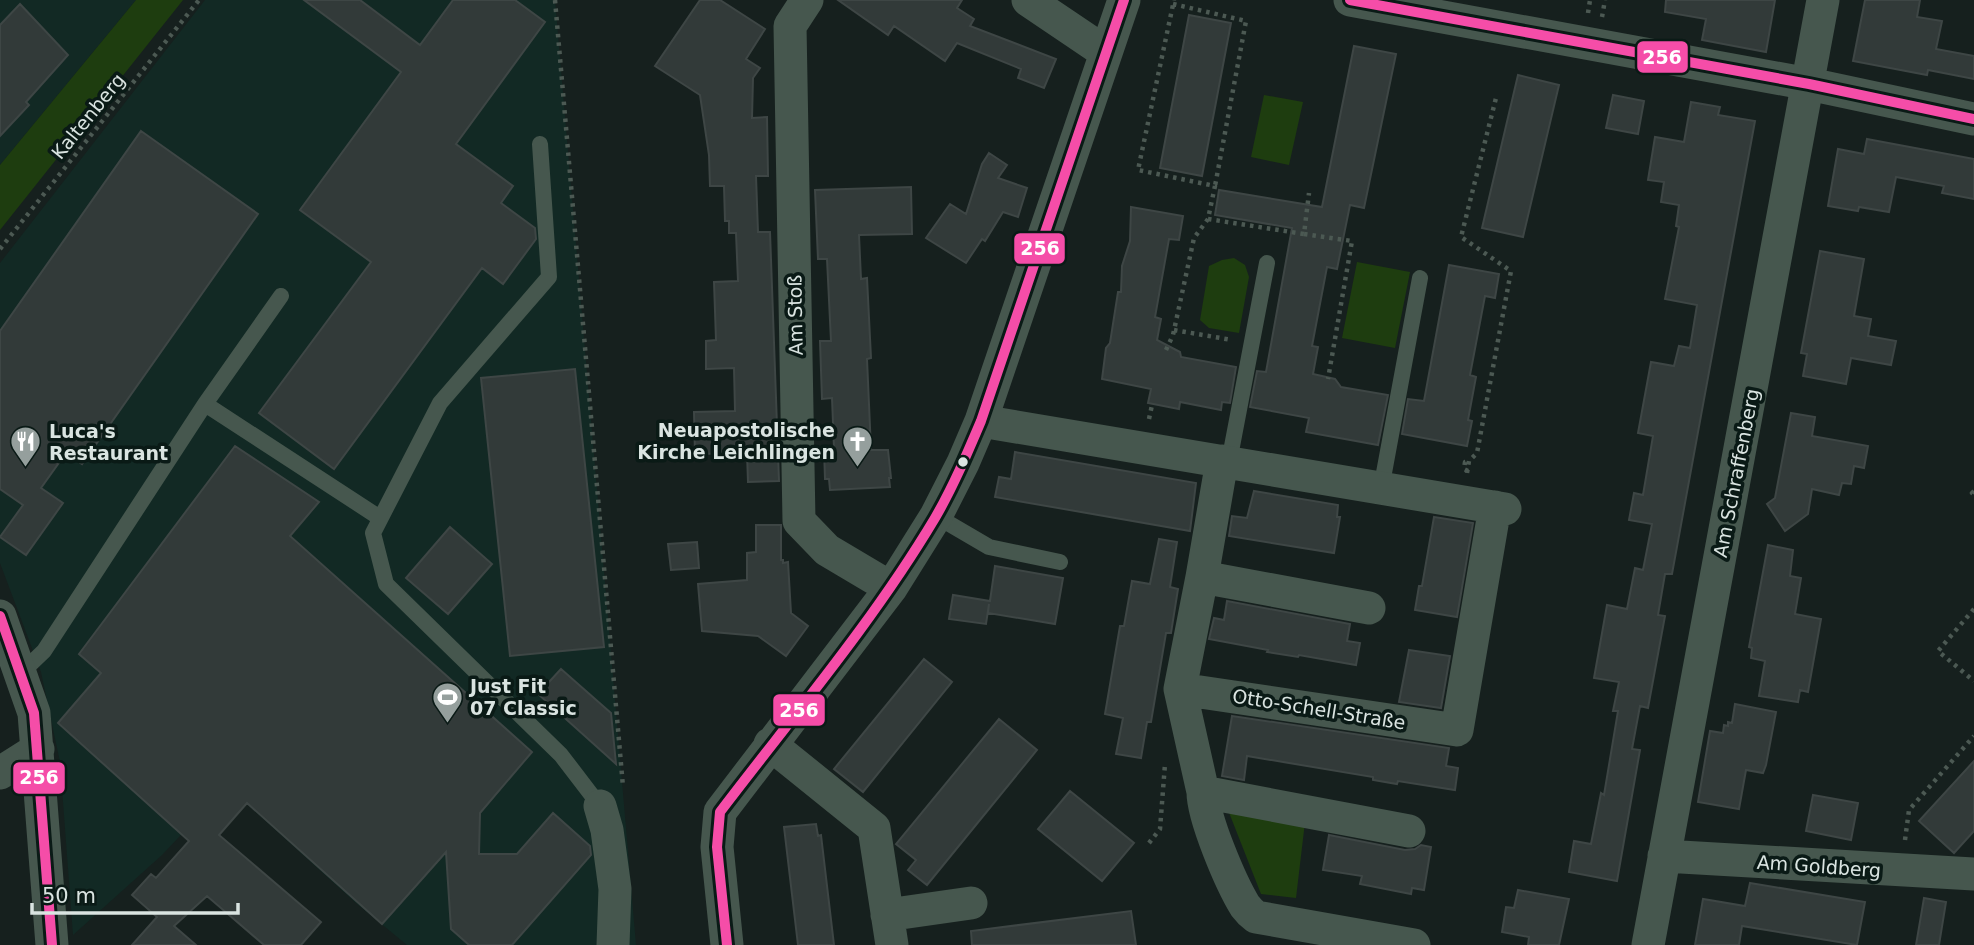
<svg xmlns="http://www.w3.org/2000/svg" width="1974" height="945" viewBox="0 0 1974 945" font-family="'DejaVu Sans',sans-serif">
  <rect width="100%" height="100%" fill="#16201e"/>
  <path fill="#122924" d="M0,0H136L0,165Z
    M205,0H555L636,945H407L356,903L227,786L162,855L73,935L60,762L41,672L0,563V263Z"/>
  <path fill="#1e3d0f" d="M136,0H183L0,230V165Z
    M1264,95L1303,102L1289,165L1251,157Z
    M1234,258L1245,265L1249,277L1239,333L1209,328L1200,320L1209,266L1222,260Z
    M1357,262L1410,272L1395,348L1342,338Z
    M1228,810L1305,822L1296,898L1261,894Z"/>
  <path fill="#323a39" stroke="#3e4645" stroke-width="2" d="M304,0H360L420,45L453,0H515L545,22L456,144L513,186L501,203L535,228L536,239L503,284L482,268L334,469L259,413L371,262L300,210L401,72Z
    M700,0H720L765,29L746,59L760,68L753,78L752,118L767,117L768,176H756L758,232H770L779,481L748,482L747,453L695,454L694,412L735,411L734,368L706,369V341L716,340L714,282L738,281L736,233H729V221H725L724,186H710L709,155L700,95L655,66Z
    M838,0H962L957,8L974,19L970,26L1056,59L1044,88L1018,78L1021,69L957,43L945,61L894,26L888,35Z
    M1666,0H1775L1766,52L1702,40L1706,19L1665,12Z
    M1865,0H1920L1917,17L1942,21L1936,49L1974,56V79L1928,70L1927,75L1853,61Z
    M20,4L68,55L26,102L29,105L0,136V25Z
    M1189,15L1231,23L1202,176L1160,168Z
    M1354,46L1396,54L1364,208L1350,205L1337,269L1327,267L1312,346L1318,347L1313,374L1335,379L1341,387L1388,395L1378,445L1306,432L1309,418L1250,407L1257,371L1266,372L1292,228L1215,215L1219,190L1322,207Z
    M1518,75L1559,85L1523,237L1482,228Z
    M1613,95L1644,101L1638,134L1606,128Z
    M1691,102L1720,107L1718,115L1755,121L1672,574H1665L1658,615L1665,616L1648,708L1640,706L1632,749L1640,750L1617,881L1569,872L1574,841L1591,844L1601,793L1604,795L1618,711H1613L1619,682L1594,678L1607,605L1627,609L1635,568L1643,570L1652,524L1629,520L1634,493L1643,495L1653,436L1638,433L1651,362L1674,366L1679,346L1690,348L1697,305L1665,299L1679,227L1676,226L1679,205L1661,202L1664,182L1648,180L1655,137L1684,142Z
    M141,131L258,214L82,464L66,453L41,488L63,503L26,555L0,537L23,505L0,489V331Z
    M1867,139L1974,159V199L1942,193L1944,186L1896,177L1889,212L1859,207L1858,211L1828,206L1838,149L1864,154Z
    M989,153L1007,165L998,178L1027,188L1018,217L1003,212L985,241L982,239L966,263L926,238L950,204L966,214L982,164Z
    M911,187L912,234L859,235L861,279L867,278L871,358L867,359L871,450H888L891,478H889L890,487L830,490L829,479H825L824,449L834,448L832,398L822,399L820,341H831L827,259H818L815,190Z
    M1131,207L1183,216L1179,240L1169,239L1155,317L1161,319L1157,340L1180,352L1181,357L1236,367L1230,403L1222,402L1221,410L1180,402L1179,409L1148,403L1151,389L1102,379L1106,348L1110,343L1118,292H1121L1122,266L1130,241Z
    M1820,251L1864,259L1854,316L1871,319L1868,336L1896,341L1891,365L1851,358L1846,384L1803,376L1807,354L1801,353Z
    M1449,265L1499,274L1495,298L1485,296L1470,375L1476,377L1468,420L1472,421L1467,446L1402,434L1408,399L1424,401Z
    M575,369L604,647L510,656L481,378Z
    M1791,413L1815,417L1812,436L1868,446L1864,468L1854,466L1851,484L1842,483L1839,495L1812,489L1808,514L1785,531L1767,504L1775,498Z
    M235,446L319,502L290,536L532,752L480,813L479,854H517L553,813L590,846L591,855L512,945H469L451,929L446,852L382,924L247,803L219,835L321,922L301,945H264L207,896L174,926L196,945H132L157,917L132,895L151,874L156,878L189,841L58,723L101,673L79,654Z
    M1015,452L1196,483L1190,531L995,497L999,477L1011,479Z
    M1254,491L1338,505L1337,517H1340L1334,553L1229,536L1232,516L1247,518Z
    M1434,517L1473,523L1457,617L1415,610L1419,586H1422Z
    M756,525H781V560H783V563L788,562L791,613L808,626L786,656L758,636L702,631L698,584L747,580V553L756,552Z
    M450,527L492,564L448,614L406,578Z
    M1159,539L1177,542L1170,587L1178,589L1171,633H1166L1151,722H1147L1141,758L1116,754L1123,718L1105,714L1120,626H1124L1132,581L1150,584Z
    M697,542L699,568L671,570L668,544Z
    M1768,545L1793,550L1790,576L1801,578L1795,614L1821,619L1808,692L1800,690L1798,702L1759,696L1765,661L1751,658L1752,648L1749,647Z
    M995,566L1063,578L1055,624L988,613L989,604L986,624L949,619L953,595L990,601Z
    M1227,601L1350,624L1347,641L1360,643L1356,665L1299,655L1298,657L1267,652L1268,650L1209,639L1214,618L1224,620Z
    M1409,650L1450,656L1441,708L1399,702Z
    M924,659L952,682L863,792L834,769Z
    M561,669L611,713L616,764L538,694Z
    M1735,704L1776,712L1766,765L1763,773L1746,770L1739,809L1698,802L1710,731L1723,733L1724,725L1728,726V722L1732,723Z
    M1232,716L1449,748L1446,766L1458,768L1455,790L1398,781L1397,784L1373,780V777L1247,756L1244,780L1222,776Z
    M999,719L1037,750L927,885L908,870L916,860L896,844Z
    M1974,761V831L1954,853L1919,821Z
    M1070,791L1134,843L1102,881L1038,829Z
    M1813,795L1858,803L1851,840L1806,831Z
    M816,824L818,836L821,835L834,945H798L784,827Z
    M1329,835L1405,850L1415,849L1421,845L1431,847L1424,890L1412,888L1411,894L1360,884L1362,876L1323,870Z
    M1750,883L1865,902L1857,945L1742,926L1739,945H1695L1703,899L1745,906Z
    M1518,890L1569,899L1559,945H1528L1529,937L1502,932L1506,907L1514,908Z
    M1924,898L1946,902L1939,945H1916Z
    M1131,911L1136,945H972L971,931Z"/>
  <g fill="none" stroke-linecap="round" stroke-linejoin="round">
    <path stroke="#4c5953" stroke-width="4.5" stroke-dasharray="3.5 5" stroke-linecap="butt" d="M555,0L623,787
      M1173,4L1246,21L1215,186
      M1588,13L1590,0
      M1602,17L1605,0
      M1208,219L1304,234L1309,193
      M1304,234L1352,241L1328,379
      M0,249L199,0
      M1174,330L1232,340
      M1166,350L1173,335L1194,238L1208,219L1215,186L1138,170L1174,0
      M1149,419L1152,405
      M1468,471L1464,469L1465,462L1469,461
      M1467,473L1469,461L1477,453L1511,271L1461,237L1496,98
      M1974,491L1972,493L1974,494
      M1974,609L1938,651L1974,681
      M1905,840L1909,810L1974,736
      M1149,843L1160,829L1165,764"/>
    <path stroke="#46574e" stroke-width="16" d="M540,144L549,277L440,403L373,533L386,584L561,755L600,806
      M205,404L380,518
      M1229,462L1267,263
      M1381,489L1420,278
      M936,516L989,547L1060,562
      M21,673L44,651L205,404L281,296"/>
    <path stroke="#46574e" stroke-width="33" d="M807,0L790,26L799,521L827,550L891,588
      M1028,0L1105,52
      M1350,0L1809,84L1974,119
      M981,421L1505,509
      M1202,577L1222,461
      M1369,608L1202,577L1180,689L1203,792C1203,818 1231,883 1245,906C1248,910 1252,914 1256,917L1414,945
      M0,616L34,713L52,945
      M1180,689L1457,730L1495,507
      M770,744L874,828L892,945
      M0,773L38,749
      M1203,792L1409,831
      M600,806L607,830L615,889L613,945
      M1664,856L1974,874
      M887,915L971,903
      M727,945L717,847L720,812L891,588L936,516L963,463L981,421L1124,0
      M1648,945L1823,0"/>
    <defs>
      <path id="bus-1" d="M1350,0L1809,84L1974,119
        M0,616L34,713L52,945
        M727,945L717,847L720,812C793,716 873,622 935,518C953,487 967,454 981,421L1124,0"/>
    </defs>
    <use href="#bus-1" stroke="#0a1a16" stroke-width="16"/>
    <use href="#bus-1" stroke="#f54da8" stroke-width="10"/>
  </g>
  <defs>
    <symbol id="church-pin" viewBox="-11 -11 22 30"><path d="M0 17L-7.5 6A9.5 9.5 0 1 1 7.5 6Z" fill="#959f9d" stroke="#0a1a16"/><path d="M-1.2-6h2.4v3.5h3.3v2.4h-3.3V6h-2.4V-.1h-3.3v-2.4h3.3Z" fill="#fff"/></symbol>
    <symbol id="restaurant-pin" viewBox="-11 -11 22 30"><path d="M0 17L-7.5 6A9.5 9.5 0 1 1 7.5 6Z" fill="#959f9d" stroke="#0a1a16"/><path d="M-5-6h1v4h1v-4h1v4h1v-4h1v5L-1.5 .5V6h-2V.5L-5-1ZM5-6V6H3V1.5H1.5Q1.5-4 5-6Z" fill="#fff"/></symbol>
    <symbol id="stadium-pin" viewBox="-11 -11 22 30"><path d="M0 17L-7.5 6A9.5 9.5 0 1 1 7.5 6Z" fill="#959f9d" stroke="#0a1a16"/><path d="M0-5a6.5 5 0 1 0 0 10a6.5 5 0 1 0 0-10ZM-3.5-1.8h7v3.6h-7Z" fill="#fff"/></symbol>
  </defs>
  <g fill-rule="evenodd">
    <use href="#church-pin" x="840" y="424" width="35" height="47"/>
    <use href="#restaurant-pin" x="8" y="424" width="35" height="47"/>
    <use href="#stadium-pin" x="430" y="680" width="35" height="47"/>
  </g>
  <circle fill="#dae4e1" stroke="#0a1a16" stroke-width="2.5" cx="963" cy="462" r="6"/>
  <g text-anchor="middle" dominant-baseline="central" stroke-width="7" stroke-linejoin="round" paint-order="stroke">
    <g font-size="19" fill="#dae4e1" stroke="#0a1a16">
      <text transform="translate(88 116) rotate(-51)">Kaltenberg</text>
      <text transform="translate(795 315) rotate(-91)">Am Stoß</text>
      <text transform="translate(1736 473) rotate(-79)">Am Schraffenberg</text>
      <text transform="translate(1319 709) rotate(9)">Otto-Schell-Straße</text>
      <text transform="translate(1819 866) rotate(4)">Am Goldberg</text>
    </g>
    <g font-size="19" font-weight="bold" fill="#dae4e1" stroke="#0a1a16" text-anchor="start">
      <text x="835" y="430" text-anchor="end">Neuapostolische<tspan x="835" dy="22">Kirche Leichlingen</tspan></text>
      <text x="49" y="431">Luca's<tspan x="49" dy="22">Restaurant</tspan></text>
      <text x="470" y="686">Just Fit<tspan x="470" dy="22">07 Classic</tspan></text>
    </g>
  </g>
  <g stroke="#0a1a16" stroke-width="2.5">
    <rect x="1636" y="40" width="53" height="34" rx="7" fill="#f54da8"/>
    <rect x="1013" y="232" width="53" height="33" rx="7" fill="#f54da8"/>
    <rect x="772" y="693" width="54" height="34" rx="7" fill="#f54da8"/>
    <rect x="12" y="761" width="54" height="34" rx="7" fill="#f54da8"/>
  </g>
  <g font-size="19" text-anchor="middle" font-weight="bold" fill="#fff">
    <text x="1662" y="64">256</text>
    <text x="1040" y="255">256</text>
    <text x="799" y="717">256</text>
    <text x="39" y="784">256</text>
  </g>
  <path d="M32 903v10h206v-10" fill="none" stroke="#dae4e1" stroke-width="3.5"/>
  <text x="42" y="903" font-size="21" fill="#dae4e1" stroke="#0a1a16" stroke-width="5" paint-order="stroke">50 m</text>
</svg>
